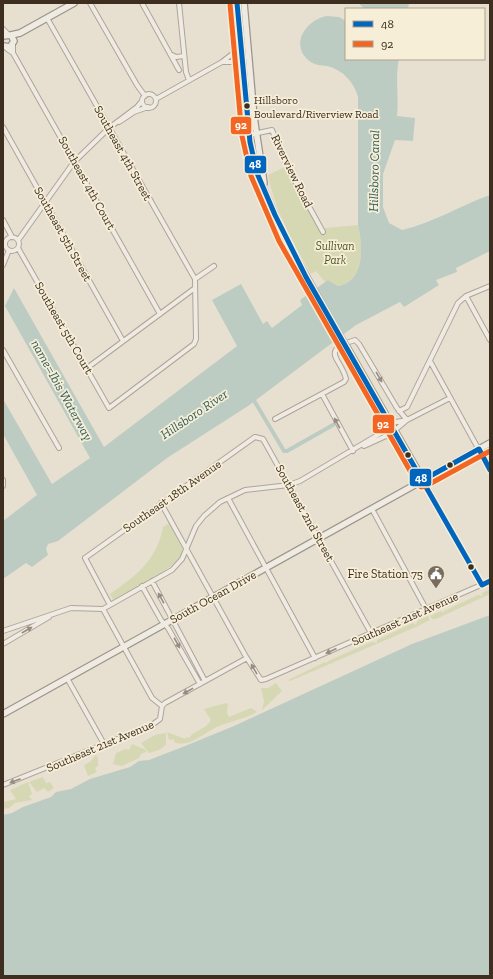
<svg xmlns="http://www.w3.org/2000/svg" width="493" height="979" viewBox="0 0 493 979" font-family="'Zilla Slab',serif">
  <rect width="100%" height="100%" fill="#e7e0d1"/>
  <path fill="#d6d7b3" d="M285,167L320,231L325,228L358,225C363,246 365,282 338,286L328,280L325,282L316,271L311,274C293,243 275,211 268,175Z
    M169,523L182,548C185,566 128,591 113,600L110,594C137,575 157,560 163,527Z
    M490,589V594L436,619H432L430,616L441,611L443,613L444,611L478,595L482,596V593Z
    M428,616L430,620L416,627L290,681L288,680L325,662L327,663L328,661L371,642L377,643V640L413,623L416,625L417,621Z
    M276,683L282,691L262,710L264,701L261,688H268Z
    M226,703L228,704L227,713L229,717L251,708L257,712C245,719 232,721 219,726C206,731 189,749 174,742V739L169,740L167,732L185,739L186,737L189,738C194,730 207,729 211,720L204,709Z
    M166,733V745L159,750L149,753L141,743L155,735Z
    M132,744L146,750V752L141,754L139,758L122,766L113,764L116,753L126,749L129,750Z
    M96,755L98,758V766L95,768L97,772L88,776L84,765L90,762Z
    M43,777L46,783L50,782L54,788L48,792L44,788L37,792L29,782Z
    M28,782L32,794L29,796L32,800L15,803L9,808L3,809L4,802L16,799L10,790Z"/>
  <path fill="#bcccc2" d="M358,3H409L408,9H365Z
    M327,16L339,17L346,21V59H399C395,77 399,97 397,116L415,118L413,141L395,140L383,174V207L389,223L402,230C435,222 459,206 490,195V251L456,268L457,272L436,280L439,285L404,307L400,302L356,325L248,406L167,458L58,541L48,544L46,549L48,555L32,567L26,563L3,579V521L37,495L3,434V399L52,484L90,458L5,306L14,288L104,447L237,346L212,300L241,284L263,324L267,321L272,328L302,305L300,300L328,280L338,286C365,282 363,246 358,225V97C354,82 343,70 327,66C319,65 313,65 307,59C290,42 308,19 327,16Z
    M490,615V976H3V815L12,813L23,807L51,797L56,792L71,789L90,779L130,767L139,761L149,760L185,746L234,726L412,644Z"/>
  <g fill="none" stroke-linecap="round" stroke-linejoin="round">
    <path stroke="#bcccc2" stroke-width="4" d="M252,397L284,451H287L333,425"/>
    <defs>
      <path id="street" d="M90,3L137,85L145,96
        M142,3L179,70
        M179,3L186,72L189,80
        M3,29L9,35
        M6,48L13,53V45
        M13,53L160,314
        M172,55L176,57L184,56
        M222,62H233L242,65
        M142 101a7 7 0 1 1 14 0a7 7 0 1 1-14 0Z
        M156,99L222,62L235,52H241
        M119,122L134,112L148,107
        M3,127L123,341
        M249,135L272,130L289,170L323,232
        M3,220L12,237
        M5 244a7 7 0 1 1 14 0a7 7 0 1 1-14 0Z
        M19,239L74,162L109,128L137,107L142,101
        M18,248L109,408L194,344L196,339L195,279L47,18
        M3,265L9,250
        M195,279L214,266
        M466,296L490,340
        M3,350L59,448
        M430,361L490,470
        M87,368L195,288
        M322,394L353,451
        M399,411L407,407L458,303L466,296L490,286
        M275,419L344,382L346,379C341,358 319,351 355,340L359,344L397,408L407,420
        M394,431L407,420L450,398
        M364,446L386,436L398,437
        M3,480V486
        M423,480L482,585
        M228,498L315,658
        M161,503L245,655L261,680L266,679L490,581
        M372,509L426,609
        M152,581L205,681
        M142,586L161,620L168,628L200,684
        M110,605L85,558L255,437L263,439L371,633
        M103,609L152,698L162,706
        M3,631L71,608L103,609L172,570L182,559L196,526L204,516L220,502L245,490L289,485L300,481L381,433L386,426L387,420L396,422L407,420
        M3,644L49,617
        M67,678L104,744
        M3,785L152,725L160,719L162,706L165,703L247,658"/>
      <path id="secondary" d="M237,3L249,135L257,173L285,238L335,328
        M244,3L254,117L264,183
        M11,35L20,33L74,3
        M3,36L11,35L14,41L10,47L3,46
        M348,349L423,480
        M3,714L490,443"/>
    </defs>
    <use href="#street" stroke="#ada599" stroke-width="6"/>
    <use href="#secondary" stroke="#9c958a" stroke-width="8"/>
    <use href="#street" stroke="#efebe3" stroke-width="4"/>
    <use href="#secondary" stroke="#efebe3" stroke-width="5.5"/>
    <defs>
      <path id="secondary-bridge" d="M335,328L348,349"/>
    </defs>
    <use href="#secondary-bridge" stroke="#9c958a" stroke-width="8" stroke-linecap="butt"/>
    <use href="#secondary-bridge" stroke="#efebe3" stroke-width="5.5"/>
    <defs>
      <path id="bus-1" d="M237,3L250,142L257,173L275,215L306,277L482,585L490,581
        M423,480L479,449L490,470"/>
      <path id="bus-2" d="M230,4L242,136L251,176L279,241L417,483L421,487L426,486L490,451"/>
    </defs>
    <use href="#bus-1" stroke="#f7eed8" stroke-width="8"/>
    <use href="#bus-2" stroke="#f7eed8" stroke-width="8"/>
    <use href="#bus-1" stroke="#0065bd" stroke-width="5"/>
    <use href="#bus-2" stroke="#f26522" stroke-width="5"/>
  </g>
  <defs><path id="oneway-solid" d="M-6-.8H1V-3.2L6.5 0L1 3.2V.8H-6Z"/></defs>
  <g fill="#968c82">
    <use href="#oneway-solid" transform="translate(379 377) rotate(60)"/>
    <use href="#oneway-solid" transform="translate(337 423) rotate(-119)"/>
    <use href="#oneway-solid" transform="translate(161 598) rotate(-119)"/>
    <use href="#oneway-solid" transform="translate(27 630) rotate(-30)"/>
    <use href="#oneway-solid" transform="translate(177 643) rotate(61)"/>
    <use href="#oneway-solid" transform="translate(331 651) rotate(156)"/>
    <use href="#oneway-solid" transform="translate(254 669) rotate(-120)"/>
    <use href="#oneway-solid" transform="translate(188 691) rotate(151)"/>
    <use href="#oneway-solid" transform="translate(15 781) rotate(159)"/>
  </g>
  <defs>
    <symbol id="civic-pin" viewBox="-11 -11 22 30"><path d="M0 17L-7.5 6A9.5 9.5 0 1 1 7.5 6Z" fill="#786c5e" stroke="#f7eed8"/><path d="M-.6-6.5H3V-4.5H.6V-3L4-1V1h2V6H-6V1h2V-1L-.6-3ZM-1.2 2.5V6h2.4V2.5Z" fill="#fff"/></symbol>
  </defs>
  <g fill-rule="evenodd">
    <use href="#civic-pin" x="426" y="564" width="20" height="27"/>
  </g>
  <g fill="#3d2e20" stroke="#f7eed8" stroke-width="1.5">
    <circle cx="247" cy="106" r="3.5"/>
    <circle cx="408" cy="455" r="3.5"/>
    <circle cx="450" cy="465" r="3.5"/>
    <circle cx="471" cy="567" r="3.5"/>
  </g>
  <g text-anchor="middle" dominant-baseline="central" stroke-width="3.5" stroke-linejoin="round" paint-order="stroke">
    <g font-size="11" fill="#3d2e20" stroke="#f7eed8" text-anchor="start">
      <text x="254" y="100">Hillsboro<tspan x="254" dy="14">Boulevard/Riverview Road</tspan></text>
    </g>
    <g font-size="12" fill="#3d2e20" stroke="#f7eed8">
      <text transform="translate(123 153) rotate(61)">Southeast 4th Street</text>
      <text transform="translate(292 171) rotate(64)">Riverview Road</text>
      <text transform="translate(87 183) rotate(61)">Southeast 4th Court</text>
      <text transform="translate(63 234) rotate(61)">Southeast 5th Street</text>
      <text transform="translate(64 328) rotate(60)">Southeast 5th Court</text>
      <text transform="translate(172 496) rotate(-35)">Southeast 18th Avenue</text>
      <text transform="translate(305 513) rotate(61)">Southeast 2nd Street</text>
      <text transform="translate(213 597) rotate(-29)">South Ocean Drive</text>
      <text transform="translate(405 619) rotate(-24)">Southeast 21st Avenue</text>
      <text transform="translate(100 746) rotate(-23)">Southeast 21st Avenue</text>
    </g>
    <g font-size="12" font-style="italic" fill="#4d5a26" stroke="#f7eed8">
      <text x="335" y="246">Sullivan<tspan x="335" dy="14">Park</tspan></text>
    </g>
    <g font-size="12" fill="#3d2e20" stroke="#f7eed8" text-anchor="end">
      <text x="423" y="574">Fire Station 75</text>
    </g>
    <g font-size="13" font-style="italic" fill="#2f5d5a" stroke="#f7eed8">
      <text transform="translate(374 171) rotate(-89)">Hillsboro Canal</text>
      <text transform="translate(62 390) rotate(61)">name=Ibis Waterway</text>
      <text transform="translate(194 414) rotate(-34)">Hillsboro River</text>
    </g>
  </g>
  <g stroke="#f7eed8" stroke-width="1.5">
    <rect x="230" y="116" width="22" height="19" rx="4" fill="#f26522"/>
    <rect x="244" y="155" width="23" height="19" rx="4" fill="#0065bd"/>
    <rect x="372" y="414" width="23" height="20" rx="4" fill="#f26522"/>
    <rect x="409" y="468" width="23" height="19" rx="4" fill="#0065bd"/>
  </g>
  <g font-size="11" text-anchor="middle" font-weight="bold" fill="#fff">
    <text x="241" y="129">92</text>
    <text x="255" y="168">48</text>
    <text x="383" y="428">92</text>
    <text x="421" y="482">48</text>
  </g>
  <rect width="493" height="979" fill="none" stroke="#3d2e20" stroke-width="8"/>
  <rect x="345" y="8" width="140" height="52" fill="#f7eed8" stroke="#ada18e"/>
  <rect x="353" y="21" width="20" height="6" fill="#0065bd" stroke="#ada18e"/>
  <text x="381" y="28" font-size="12" fill="#3d2e20">48</text>
  <rect x="353" y="41" width="20" height="6" fill="#f26522" stroke="#ada18e"/>
  <text x="381" y="48" font-size="12" fill="#3d2e20">92</text>
</svg>
